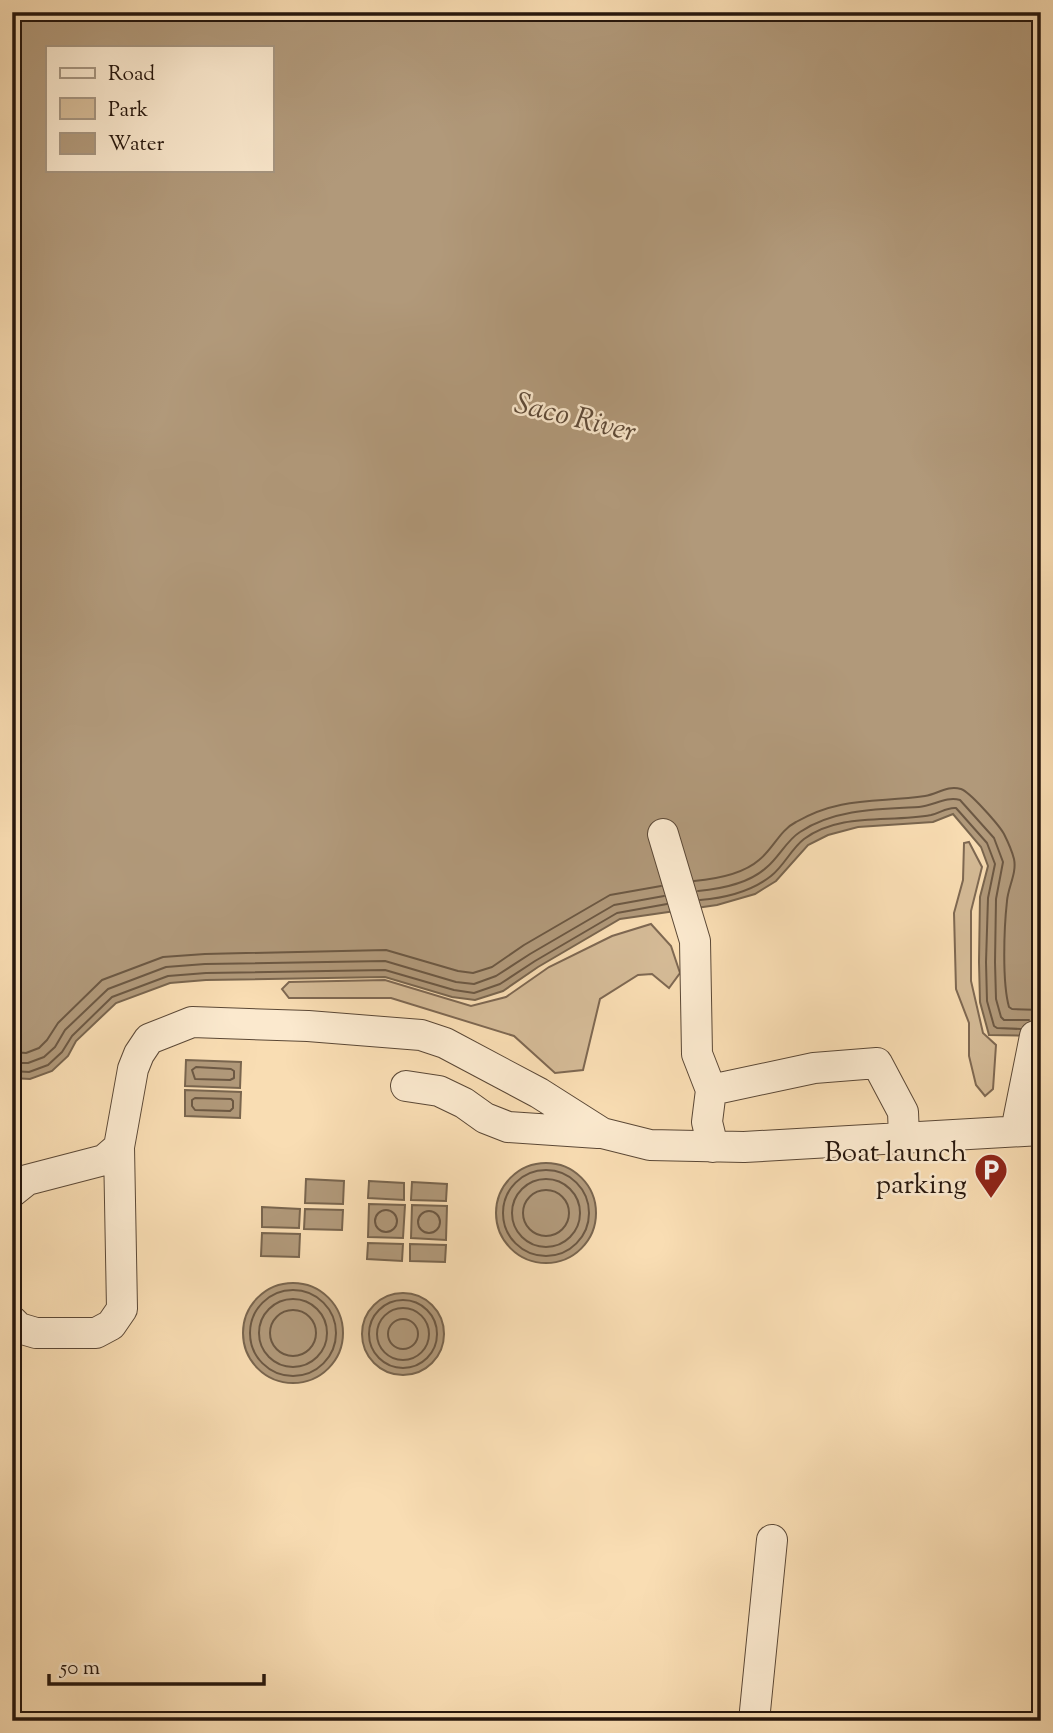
<svg xmlns="http://www.w3.org/2000/svg" width="1053" height="1733" viewBox="0 0 1053 1733" font-family="'Sorts Mill Goudy',serif">
  <rect width="100%" height="100%" fill="#f9ddb3"/>
  <filter id="stains"><feTurbulence type="fractalNoise" baseFrequency=".00286" numOctaves="4"/><feColorMatrix values="0 0 0 0 .2 0 0 0 0 .09 0 0 0 0 .02 0 0 0 .5 -.17"/></filter>
  <radialGradient id="worn" r=".72"><stop offset=".6" stop-color="#630" stop-opacity="0"/><stop offset="1" stop-color="#630" stop-opacity=".3"/></radialGradient>
  <path fill="#d5bb97" stroke="#7e6852" stroke-width="2" d="M969,842L982,867L971,911V981L983,1033L996,1045L993,1089L985,1096L976,1085L969,1056V1023L956,989L954,913L963,880L964,843Z
    M651,924L671,946L680,973L669,988L652,974L638,975L600,999L583,1070L555,1073L514,1036L391,998H289L282,989L289,982L385,980L471,1006L506,997L549,967L612,936Z"/>
  <path fill="#b1997a" stroke="#79654e" stroke-width="2" fill-rule="evenodd" d="M12,12H1041V1036L989,1035L980,1002L979,962L980,897L988,866L981,847L953,814L933,822L858,827L828,835L808,845L776,881L755,894L717,905L620,919L538,967L503,991L475,1000L452,997L385,977L206,980L170,983L116,1003L76,1041L68,1056L52,1071L30,1079L12,1078ZM47,47H271V170H47Z
    M186,1060L241,1062L240,1088L185,1086Z
    M185,1090L241,1092L240,1118L185,1116Z
    M496 1213a50 50 0 1 1 100 0a50 50 0 1 1-100 0Z
    M306,1179L344,1181L343,1204L305,1203Z
    M369,1181L404,1183V1200L368,1198Z
    M412,1182L447,1184L446,1201L411,1200Z
    M369,1204L405,1205L403,1238L368,1237Z
    M412,1205L447,1206L446,1240L411,1238Z
    M262,1207L300,1209L299,1228L262,1227Z
    M305,1209L343,1210L342,1230L304,1229Z
    M262,1233L300,1234L299,1257L261,1256Z
    M368,1243L403,1244L402,1261L367,1259Z
    M410,1244L446,1245L445,1262L410,1261Z
    M243 1333a50 50 0 1 1 100 0a50 50 0 1 1-100 0Z
    M362 1334a41 41 0 1 1 82 0a41 41 0 1 1-82 0Z"/>
  <g fill="none" stroke-linecap="round" stroke-linejoin="round">
    <path stroke="#6c5843" stroke-width="2" d="M694,881C716,879 743,874 759,860C773,849 780,830 796,822C841,796 877,803 925,796C938,794 947,785 961,789C970,792 999,825 1004,834C1008,842 1012,851 1014,859C1017,873 1008,887 1007,901C1004,928 1002,982 1009,1007L1012,1009L1041,1010
      M698,891C720,889 750,883 767,867C779,857 787,840 800,832C834,809 879,809 919,807C933,806 946,796 960,800L994,838L1003,862L996,899L995,962L996,999L1001,1017L1004,1020H1029
      M700,900C724,898 752,891 771,876C784,866 791,849 804,839C841,812 889,823 931,815C940,813 947,807 956,808L987,843L995,864L988,898L986,962L987,1001L994,1026L997,1028L1021,1029
      M12,1052L26,1053L39,1048L47,1040L58,1023L102,980L163,957L205,954L386,950L458,971L473,973L492,967L524,945L610,895L661,886
      M12,1063H28L44,1057L55,1047L65,1030L108,989L166,967L205,964L385,961L456,982L474,984L496,976L530,954L614,905L664,896
      M196,1067L231,1069L234,1071V1078L230,1080L195,1079L192,1070Z
      M12,1071L29,1072L48,1065L62,1052L72,1036L112,997L168,976L206,973L385,970L454,990L474,993L500,984L535,961L617,913L667,904
      M195,1098L231,1099L233,1101V1108L230,1111L195,1110L192,1106V1100Z
      M503 1213a43 43 0 1 1 86 0a43 43 0 1 1-86 0Z
      M512 1213a34 34 0 1 1 68 0a34 34 0 1 1-68 0Z
      M523 1213a23 23 0 1 1 46 0a23 23 0 1 1-46 0Z
      M375 1221a11 11 0 1 1 22 0a11 11 0 1 1-22 0Z
      M418 1222a11 11 0 1 1 22 0a11 11 0 1 1-22 0Z
      M250 1333a43 43 0 1 1 86 0a43 43 0 1 1-86 0Z
      M259 1333a34 34 0 1 1 68 0a34 34 0 1 1-68 0Z
      M369 1334a34 34 0 1 1 68 0a34 34 0 1 1-68 0Z
      M377 1334a26 26 0 1 1 52 0a26 26 0 1 1-52 0Z
      M270 1333a23 23 0 1 1 46 0a23 23 0 1 1-46 0Z
      M388 1334a15 15 0 1 1 30 0a15 15 0 1 1-30 0Z"/>
    <defs>
      <path id="minor" d="M663,834L695,941L697,1054L711,1090
        M406,1086L439,1091L464,1103L485,1118L508,1127L598,1133
        M1016,1131L1035,1036
        M713,1147L707,1122L711,1090L814,1068L877,1063L903,1112L904,1137
        M12,1192L27,1180L104,1160L119,1147L133,1069L139,1054L149,1039L192,1022L308,1026L421,1035L445,1043L539,1093L602,1133L650,1145L744,1147L1041,1130
        M12,1321L19,1328L36,1333H96L111,1325L122,1309L119,1147
        M754,1721L772,1540"/>
    </defs>
    <use href="#minor" stroke="#5b4836" stroke-width="32"/>
    <use href="#minor" stroke="#fbe9ce" stroke-width="30"/>
  </g>
  <defs>
    <symbol id="parking-pin" viewBox="-11 -11 22 30"><path d="M0 17L-7.5 6A9.5 9.5 0 1 1 7.5 6Z" fill="#8f2418" stroke="#fbe9ce"/><path d="M-3.5-5.5H1a3.5 3.5 0 0 1 0 7H-1V5.5H-3.5ZM-1-3.4V-.6H.8a1.4 1.4 0 0 0 0-2.8Z" fill="#fff"/></symbol>
  </defs>
  <g fill-rule="evenodd">
    <use href="#parking-pin" x="972" y="1151" width="38" height="52"/>
  </g>
  <g text-anchor="middle" dominant-baseline="central" stroke-width="5" stroke-linejoin="round" paint-order="stroke">
    <g font-size="28" fill="#26160c" stroke="#fbe9ce" text-anchor="end">
      <text x="967" y="1154">Boat launch<tspan x="967" dy="32">parking</tspan></text>
    </g>
    <g font-size="30" font-style="italic" fill="#5e4a38" stroke="#fbe9ce">
      <text transform="translate(575 419) rotate(14)">Saco River</text>
    </g>
  </g>
  <rect width="1053" height="1733" fill="none" stroke="#f9ddb3" stroke-width="42"/>
  <rect x="14" y="14" width="1025" height="1705" fill="none" stroke="#26160c" stroke-width="3.5"/>
  <rect x="21" y="21" width="1011" height="1691" fill="none" stroke="#26160c" stroke-width="2"/>
  <rect x="46" y="46" width="228" height="126" fill="#fbe9ce" stroke="#a69580" stroke-width="2"/>
  <rect x="60" y="68" width="35" height="10" fill="#fbe9ce" stroke="#a69580" stroke-width="2"/>
  <text x="108" y="80" font-size="21" fill="#26160c">Road</text>
  <rect x="60" y="98" width="35" height="21" fill="#d5bb97" stroke="#a69580" stroke-width="2"/>
  <text x="108" y="116" font-size="21" fill="#26160c">Park</text>
  <rect x="60" y="133" width="35" height="21" fill="#b1997a" stroke="#a69580" stroke-width="2"/>
  <text x="108" y="150" font-size="21" fill="#26160c">Water</text>
  <path d="M49 1674v10h215v-10" fill="none" stroke="#26160c" stroke-width="3.5"/>
  <text x="60" y="1674" font-size="21" fill="#26160c" stroke="#fbe9ce" stroke-width="5" paint-order="stroke">50 m</text>
  <rect width="100%" height="100%" filter="url(#stains)"/>
  <rect width="100%" height="100%" fill="url(#worn)"/>
</svg>
